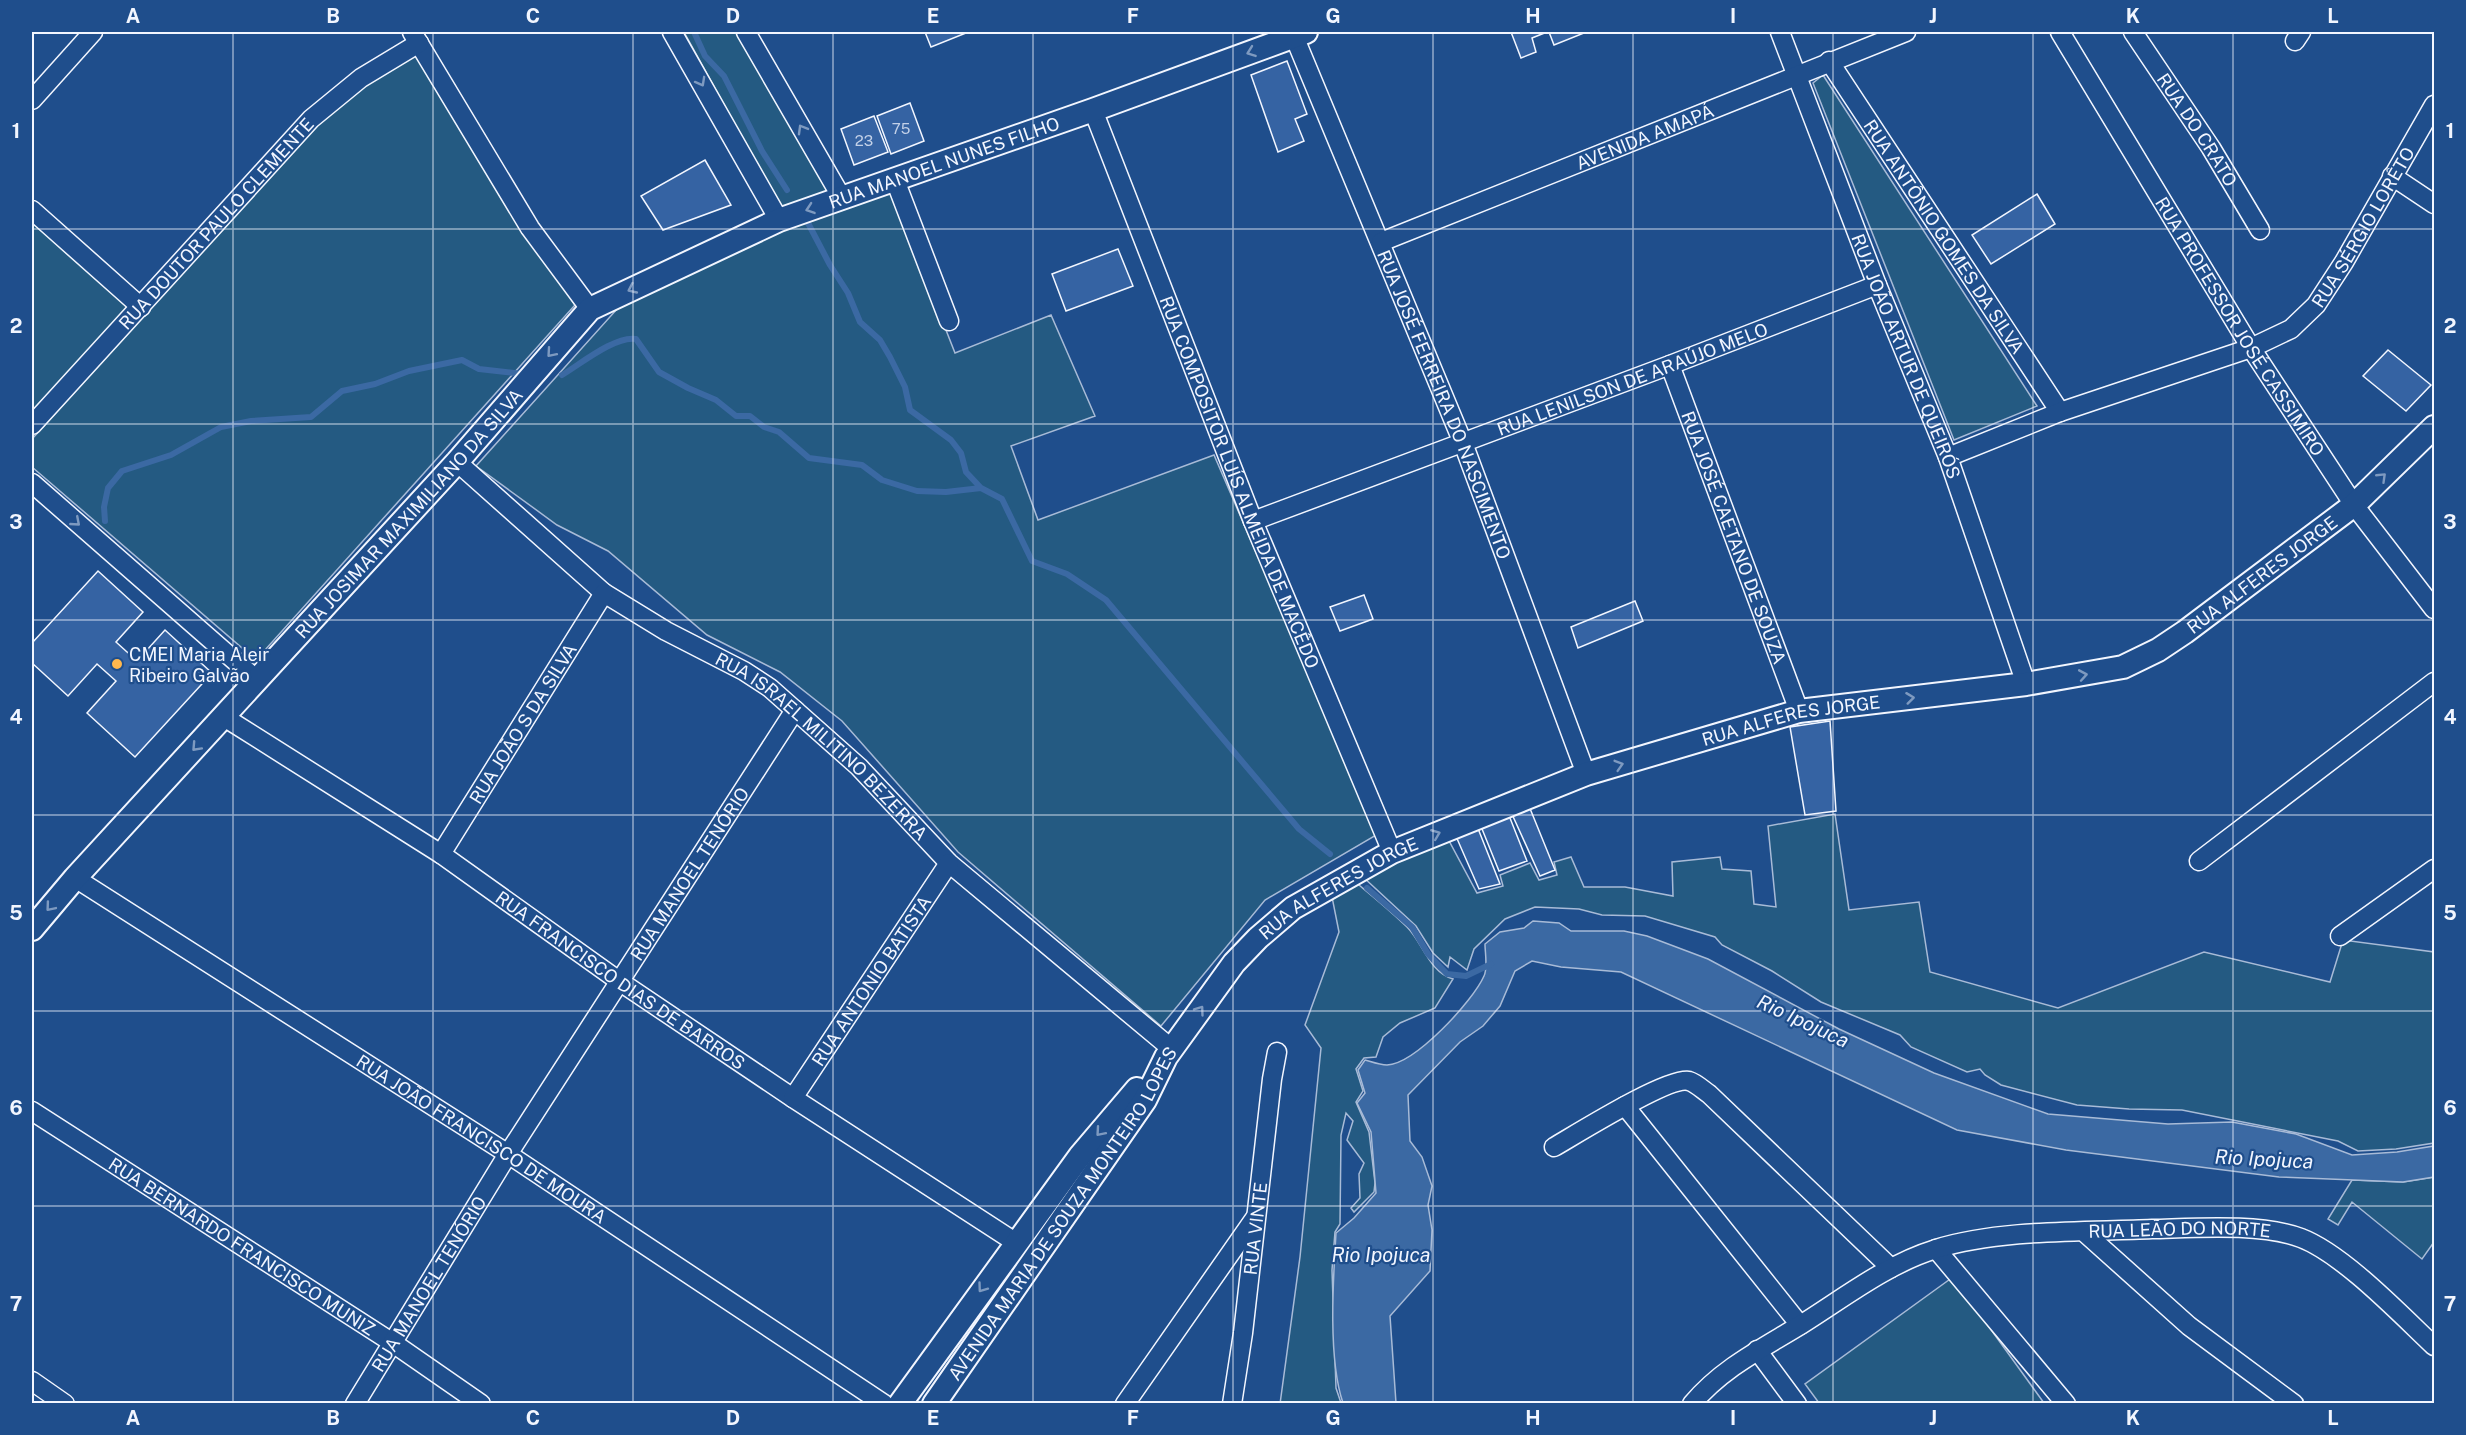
<svg xmlns="http://www.w3.org/2000/svg" width="2466" height="1435" viewBox="0 0 2466 1435" font-family="'Public Sans',sans-serif">
  <rect width="100%" height="100%" fill="#1f4e8c"/>
  <path fill="#245a82" stroke="#a8bbd7" stroke-width="1.5" d="M684,32H739L829,191L782,210Z
    M415,54L575,305L256,660L32,467V439L315,127L369,83Z
    M1823,75L2037,406L1954,440L1813,83Z
    M890,187L955,353L1051,315L1095,416L1011,446L1038,520L1214,455L1378,834L1265,900L1161,1026L958,852L842,721L780,672L707,635L608,551L557,525L476,466L626,299L781,226Z
    M32,220L131,306L32,411Z
    M1835,814L1849,910L1919,902L1930,972L2058,1008L2204,952L2330,982L2343,940L2434,952V1143L2396,1149L2358,1151L2338,1141L2182,1110L2129,1109L2077,1105L2001,1085L1985,1075L1980,1069L1967,1072L1911,1047L1900,1035L1821,1002L1772,971L1722,945L1715,937L1645,916L1602,915L1579,909L1535,907L1505,919L1474,949L1467,970L1450,957L1448,967L1433,953L1416,926L1362,876L1448,839L1477,893L1503,886L1500,875L1530,863L1539,880L1557,875L1554,862L1571,857L1584,887H1625L1673,896L1672,862L1720,857L1722,869L1751,871L1754,904L1776,907L1768,826Z
    M1353,880C1371,895 1390,910 1407,927C1423,943 1429,972 1453,979L1435,1008L1400,1023L1383,1037L1376,1057L1364,1058L1356,1069L1363,1091L1356,1102L1369,1132L1375,1183L1374,1192L1354,1212L1351,1208L1360,1198L1359,1174L1364,1163L1347,1140L1353,1121L1346,1113L1341,1135L1340,1224L1335,1232L1332,1270L1336,1388L1341,1403L1280,1404L1300,1257L1321,1048L1305,1025L1339,932L1331,892Z
    M2434,1177V1242L2422,1259L2352,1202L2338,1225L2328,1219L2352,1180L2403,1182Z
    M1953,1277L2044,1403H1819L1805,1384Z"/>
  <path fill="#3b69a3" stroke="#a8bbd7" stroke-width="1.5" d="M1533,921L1559,923L1571,931H1624L1647,936L1708,959L1839,1029L1934,1073L2048,1114L2168,1124L2232,1122L2296,1134L2352,1155L2397,1152L2434,1146V1177L2403,1182L2279,1177L2066,1150L1957,1130L1621,972L1561,967L1532,961L1515,971L1500,1006L1483,1026L1460,1042L1408,1095L1410,1141L1422,1157L1432,1186L1428,1205L1432,1230L1430,1271L1390,1316L1396,1403H1343C1328,1359 1333,1281 1336,1233L1354,1218L1376,1193L1371,1132L1357,1103L1365,1093L1358,1070L1365,1060C1372,1062 1380,1065 1387,1065C1415,1064 1473,1001 1484,976C1488,968 1485,953 1485,944L1500,932L1524,928Z"/>
  <g fill="none" stroke-linecap="round" stroke-linejoin="round">
    <path stroke="#3b69a3" stroke-width="6" d="M694,32L705,56L724,76L762,151L787,190
      M808,223L830,265L848,293L860,322L880,340L890,357L905,387L910,410L951,440L961,453L966,472L981,488L1002,499L1032,561L1067,574L1106,600L1299,829L1330,854
      M562,375C579,365 616,335 636,339L659,372L688,388L716,400L736,416H750L764,427L779,432L809,458L862,465L882,480L917,491L946,492L981,488
      M105,521L104,507L108,488L122,471L171,455L221,427L251,421L311,417L342,391L375,384L409,371L462,360L479,369L523,374
      M1367,888L1412,927L1428,954L1447,974L1466,976L1491,964"/>
  </g>
  <path fill="#3563a3" stroke="#f2f6ff" stroke-width="1.5" d="M925,32H966V33L931,47Z
    M1511,32H1547L1532,38L1536,52L1521,58Z
    M1549,32H1583L1584,33L1554,45Z
    M1287,61L1307,114L1295,119L1304,141L1278,152L1251,75Z
    M910,103L924,141L891,154L877,116Z
    M874,116L888,152L854,165L841,129Z
    M705,160L731,205L663,230L641,196Z
    M2037,194L2055,224L1991,264L1972,235Z
    M1118,249L1133,286L1066,311L1052,274Z
    M2388,350L2431,385L2406,411L2363,376Z
    M98,571L143,612L116,642L137,661L165,630L212,673L135,757L87,713L116,681L97,664L68,696L32,663V643Z
    M1364,595L1373,619L1340,631L1330,607Z
    M1635,601L1643,621L1578,648L1571,627Z
    M1830,721L1836,811L1805,815L1790,727Z
    M1529,806L1555,870L1540,876L1511,812Z
    M1508,813L1527,861L1499,871L1480,824Z
    M1477,826L1500,884L1479,889L1455,834Z"/>
  <g fill="none" stroke-linecap="round" stroke-linejoin="round">
    <defs>
      <g id="minor">
        <path d="M412,32L530,228L590,309"/>
        <path d="M672,32L779,220"/>
        <path d="M746,32L842,198"/>
        <path id="s1" d="M1780,32L1877,285L1948,457L2026,684"/>
        <path id="s2" d="M2060,32L2251,348L2354,505L2434,609"/>
        <path id="s3" d="M2133,32L2211,148L2260,230"/>
        <path id="s4" d="M1294,36L1463,443L1586,774"/>
        <path d="M2295,41L2301,32"/>
        <path id="s5" d="M1829,61L2060,412"/>
        <path d="M32,100L93,32"/>
        <path id="s6" d="M1093,110L1253,521L1392,852"/>
        <path d="M2392,176L2434,204"/>
        <path d="M895,180L949,321"/>
        <path d="M32,210L141,307"/>
        <path id="s7" d="M1381,242L1906,32"/>
        <path id="s8" d="M1670,365L1799,711"/>
        <path id="s9" d="M32,425L311,119L361,78L419,43"/>
        <path id="s10" d="M1948,457L2060,412L2251,348L2291,329L2316,305L2344,262L2434,105"/>
        <path id="s11" d="M457,462L604,593L666,631L744,671L770,688L859,767L949,863L1172,1049"/>
        <path d="M32,483L257,680"/>
        <path id="s12" d="M1253,521L1670,365L1877,285"/>
        <path id="s13" d="M224,717L441,854L619,981L793,1098L1015,1242"/>
        <path id="s14" d="M441,854L604,593"/>
        <path d="M2199,861L2434,682"/>
        <path id="s15" d="M75,878L508,1154L884,1404"/>
        <path d="M2340,936L2434,869"/>
        <path id="s16" d="M793,1098L949,863"/>
        <path d="M1625,1106L1800,1325"/>
        <path id="s17" d="M32,1111L393,1343L481,1404"/>
        <path d="M1554,1147C1575,1135 1669,1076 1689,1081C1696,1083 1703,1090 1709,1094L1891,1268"/>
        <path d="M2084,1232L2189,1326L2294,1404"/>
        <path d="M1936,1249L2066,1404"/>
        <path d="M1757,1350L1797,1404"/>
        <path d="M32,1381L65,1404"/>
        <path id="s18" d="M355,1404L508,1154L795,710"/>
        <path d="M1125,1404L1255,1218"/>
        <path id="s19" d="M1232,1404L1243,1333L1272,1079L1277,1052"/>
        <path id="s20" d="M1692,1404C1722,1368 1763,1348 1802,1324C1845,1297 1887,1264 1936,1249C1999,1229 2086,1232 2152,1229C2195,1228 2261,1223 2301,1238C2343,1254 2400,1314 2434,1346"/>
      </g>
      <g id="tertiary">
        <path id="s21" d="M32,929L75,878L457,462L590,309L779,220L1093,110L1306,32"/>
        <path d="M900,1404L1080,1156L1137,1089"/>
        <path id="s22" d="M934,1404L1145,1100L1166,1057L1234,963L1258,938L1293,908L1392,852L1586,774L1799,711L2026,684L2123,667L2158,650L2185,632L2354,505L2434,427"/>
      </g>
    </defs>
    <use href="#minor" stroke="#f2f6ff" stroke-width="21"/>
    <use href="#tertiary" stroke="#f2f6ff" stroke-width="26"/>
    <use href="#minor" stroke="#1f4e8c" stroke-width="18"/>
    <use href="#tertiary" stroke="#1f4e8c" stroke-width="22"/>
  </g>
  <defs><path id="oneway-chevron" d="M-2-3.5L2.5 0L-2 3.5" fill="none" stroke-width="1.6" stroke-linecap="round" stroke-linejoin="round" transform="scale(1.5)"/></defs>
  <g stroke="#7e9ac0">
    <use href="#oneway-chevron" transform="translate(1251 52) rotate(160)"/>
    <use href="#oneway-chevron" transform="translate(701 82) rotate(61)"/>
    <use href="#oneway-chevron" transform="translate(802 129) rotate(-120)"/>
    <use href="#oneway-chevron" transform="translate(810 209) rotate(161)"/>
    <use href="#oneway-chevron" transform="translate(632 289) rotate(155)"/>
    <use href="#oneway-chevron" transform="translate(551 353) rotate(131)"/>
    <use href="#oneway-chevron" transform="translate(2382 477) rotate(-44)"/>
    <use href="#oneway-chevron" transform="translate(76 522) rotate(41)"/>
    <use href="#oneway-chevron" transform="translate(2083 675) rotate(-10)"/>
    <use href="#oneway-chevron" transform="translate(1910 698) rotate(-7)"/>
    <use href="#oneway-chevron" transform="translate(196 747) rotate(133)"/>
    <use href="#oneway-chevron" transform="translate(1619 765) rotate(-17)"/>
    <use href="#oneway-chevron" transform="translate(1436 834) rotate(-22)"/>
    <use href="#oneway-chevron" transform="translate(50 907) rotate(130)"/>
    <use href="#oneway-chevron" transform="translate(1200 1010) rotate(-54)"/>
    <use href="#oneway-chevron" transform="translate(1100 1132) rotate(131)"/>
    <use href="#oneway-chevron" transform="translate(982 1288) rotate(126)"/>
  </g>
  <path fill="none" stroke="#f2f6ff" stroke-width="1.5" stroke-opacity="0.55" d="M233,32V1404M433,32V1404M633,32V1404M833,32V1404M1033,32V1404M1233,32V1404M1433,32V1404M1633,32V1404M1833,32V1404M2033,32V1404M2233,32V1404M32,229H2434M32,424H2434M32,620H2434M32,815H2434M32,1011H2434M32,1206H2434"/>
  <circle fill="#ffb74d" stroke="#1f4e8c" stroke-width="2" cx="117" cy="664" r="6"/>
  <g text-anchor="middle" dominant-baseline="central" stroke-width="4.5" stroke-linejoin="round" paint-order="stroke">
    <g font-size="15" fill="#c3d1e8">
      <text x="901" y="128">75</text>
      <text x="864" y="140">23</text>
    </g>
    <g font-size="18" fill="#f2f6ff" stroke="#1f4e8c">
      <text stroke="none"><textPath href="#s3" startOffset="117">RUA DO CRATO</textPath></text>
      <text stroke="none"><textPath href="#s7" startOffset="284">AVENIDA AMAPÁ</textPath></text>
      <text stroke="none"><textPath href="#s21" startOffset="1218">RUA MANOEL NUNES FILHO</textPath></text>
      <text stroke="none"><textPath href="#s9" startOffset="273">RUA DOUTOR PAULO CLEMENTE</textPath></text>
      <text stroke="none"><textPath href="#s10" startOffset="492">RUA SÉRGIO LORÊTO</textPath></text>
      <text stroke="none"><textPath href="#s5" startOffset="210">RUA ANTÔNIO GOMES DA SILVA</textPath></text>
      <text stroke="none"><textPath href="#s2" startOffset="345">RUA PROFESSOR JOSÉ CASSIMIRO</textPath></text>
      <text stroke="none"><textPath href="#s1" startOffset="348">RUA JOÃO ARTUR DE QUEIRÓS</textPath></text>
      <text stroke="none"><textPath href="#s12" startOffset="405">RUA LENILSON DE ARAÚJO MELO</textPath></text>
      <text stroke="none"><textPath href="#s4" startOffset="398">RUA JOSÉ FERREIRA DO NASCIMENTO</textPath></text>
      <text stroke="none"><textPath href="#s6" startOffset="400">RUA COMPOSITOR LUÍS ALMEIDA DE MACÊDO</textPath></text>
      <text stroke="none"><textPath href="#s21" startOffset="561">RUA JOSIMAR MAXIMILIANO DA SILVA</textPath></text>
      <text stroke="none"><textPath href="#s8" startOffset="184">RUA JOSÉ CAETANO DE SOUZA</textPath></text>
      <text stroke="none"><textPath href="#s22" startOffset="1654">RUA ALFERES JORGE</textPath></text>
      <text stroke="none"><textPath href="#s22" startOffset="1150">RUA ALFERES JORGE</textPath></text>
      <text stroke="none"><textPath href="#s14" startOffset="154">RUA JOÃO S DA SILVA</textPath></text>
      <text stroke="none"><textPath href="#s11" startOffset="465">RUA ISRAEL MILITINO BEZERRA</textPath></text>
      <text stroke="none"><textPath href="#s18" startOffset="627">RUA MANOEL TENÓRIO</textPath></text>
      <text stroke="none"><textPath href="#s22" startOffset="664">RUA ALFERES JORGE</textPath></text>
      <text stroke="none"><textPath href="#s13" startOffset="476">RUA FRANCISCO DIAS DE BARROS</textPath></text>
      <text stroke="none"><textPath href="#s16" startOffset="141">RUA ANTONIO BATISTA</textPath></text>
      <text stroke="none"><textPath href="#s15" startOffset="483">RUA JOÃO FRANCISCO DE MOURA</textPath></text>
      <text stroke="none"><textPath href="#s22" startOffset="230">AVENIDA MARIA DE SOUZA MONTEIRO LOPES</textPath></text>
      <text stroke="none"><textPath href="#s19" startOffset="177">RUA VINTE</textPath></text>
      <text stroke="none"><textPath href="#s20" startOffset="536">RUA LEÃO DO NORTE</textPath></text>
      <text stroke="none"><textPath href="#s17" startOffset="250">RUA BERNARDO FRANCISCO MUNIZ</textPath></text>
      <text stroke="none"><textPath href="#s18" startOffset="141">RUA MANOEL TENÓRIO</textPath></text>
    </g>
    <g font-size="18" fill="#f2f6ff" stroke="#1f4e8c" text-anchor="start">
      <text x="129" y="654">CMEI Maria Aleir<tspan x="129" dy="21">Ribeiro Galvão</tspan></text>
    </g>
    <g font-size="20" font-style="italic" fill="#f2f6ff" stroke="#1f4e8c">
      <text transform="translate(1803 1021) rotate(25)">Rio Ipojuca</text>
      <text transform="translate(2264 1159) rotate(3)">Rio Ipojuca</text>
      <text x="1381" y="1255">Rio Ipojuca</text>
    </g>
  </g>
  <rect width="2466" height="1435" fill="none" stroke="#1f4e8c" stroke-width="66"/>
  <rect x="33" y="33" width="2400" height="1369" fill="none" stroke="#f2f6ff" stroke-width="2"/>
  <g font-size="20" text-anchor="middle" font-weight="bold" fill="#f2f6ff">
    <text x="133" y="23">A</text>
    <text x="333" y="23">B</text>
    <text x="533" y="23">C</text>
    <text x="733" y="23">D</text>
    <text x="933" y="23">E</text>
    <text x="1133" y="23">F</text>
    <text x="1333" y="23">G</text>
    <text x="1533" y="23">H</text>
    <text x="1733" y="23">I</text>
    <text x="1933" y="23">J</text>
    <text x="2133" y="23">K</text>
    <text x="2333" y="23">L</text>
    <text x="16" y="138">1</text>
    <text x="2450" y="138">1</text>
    <text x="16" y="333">2</text>
    <text x="2450" y="333">2</text>
    <text x="16" y="529">3</text>
    <text x="2450" y="529">3</text>
    <text x="16" y="724">4</text>
    <text x="2450" y="724">4</text>
    <text x="16" y="920">5</text>
    <text x="2450" y="920">5</text>
    <text x="16" y="1115">6</text>
    <text x="2450" y="1115">6</text>
    <text x="16" y="1311">7</text>
    <text x="2450" y="1311">7</text>
    <text x="133" y="1425">A</text>
    <text x="333" y="1425">B</text>
    <text x="533" y="1425">C</text>
    <text x="733" y="1425">D</text>
    <text x="933" y="1425">E</text>
    <text x="1133" y="1425">F</text>
    <text x="1333" y="1425">G</text>
    <text x="1533" y="1425">H</text>
    <text x="1733" y="1425">I</text>
    <text x="1933" y="1425">J</text>
    <text x="2133" y="1425">K</text>
    <text x="2333" y="1425">L</text>
  </g>
</svg>
